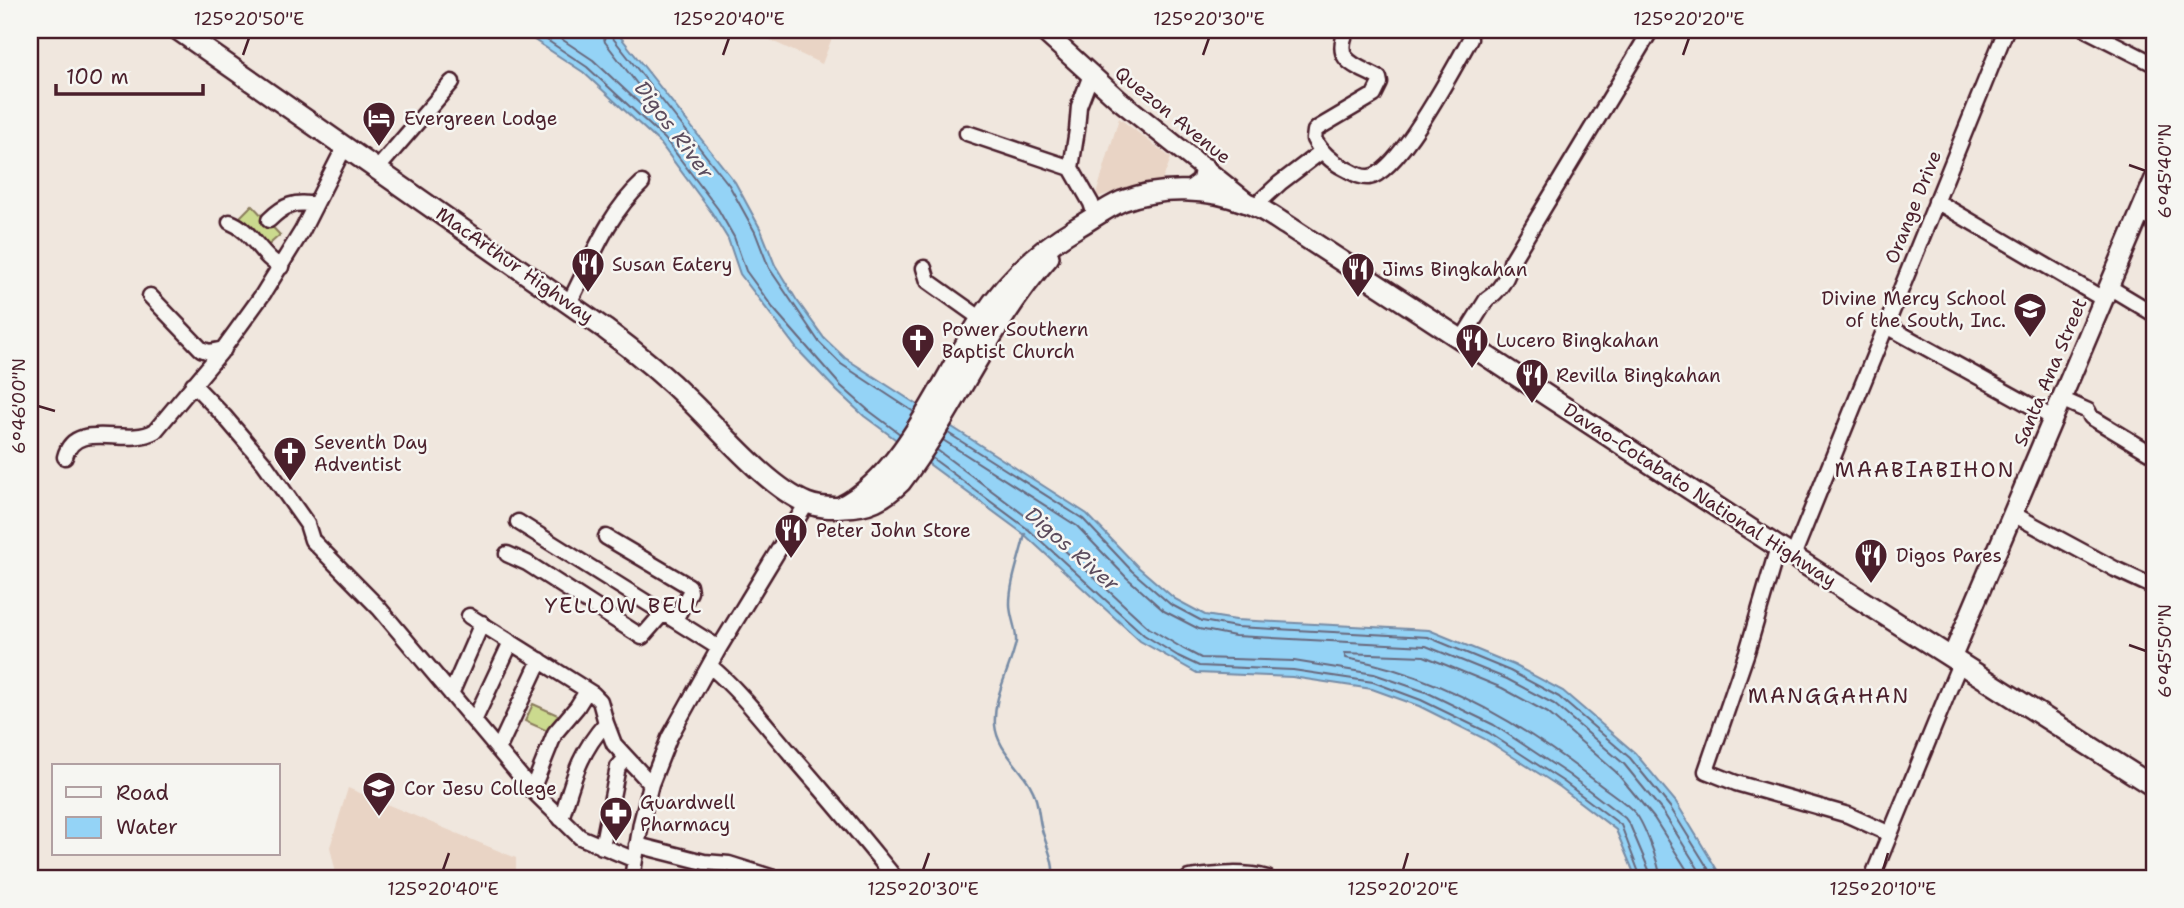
<svg xmlns="http://www.w3.org/2000/svg" width="2184" height="908" viewBox="0 0 2184 908" font-family="'Shantell Sans',sans-serif">
  <rect width="100%" height="100%" fill="#f0e7de"/>
  <filter id="ink" filterUnits="userSpaceOnUse"><feTurbulence type="fractalNoise" baseFrequency=".0143" numOctaves="2"/><feDisplacementMap in="SourceGraphic" scale="14" xChannelSelector="R" yChannelSelector="G"/><feConvolveMatrix kernelMatrix="1 2 1 2 8 2 1 2 1" color-interpolation-filters="sRGB"/></filter>
  <g filter="url(#ink)">
    <path fill="#e9d4c5" d="M748,30H835L822,64Z
      M1119,118L1171,158L1162,181L1134,185L1095,198Z
      M348,788L516,858V878H337L330,847Z"/>
    <path fill="#cbda8e" stroke="#8a7c5c" stroke-width="2" d="M252,205L280,235L264,249L237,220Z
      M533,704L560,716L552,733L525,721Z"/>
    <path fill="#94d3f6" stroke="#768ba5" stroke-width="2" d="M519,30H615L735,182L761,230L775,265L796,299L824,338L845,358L1087,514L1137,566L1175,599L1205,615L1236,620L1429,630L1514,665L1563,691L1635,753L1676,802L1722,878H1636L1616,830L1560,787L1485,739L1419,706L1372,689L1292,677L1197,673L1140,641L1025,535L864,416L837,391L797,349L740,274L728,239L712,213L660,143L583,72Z"/>
    <g fill="none" stroke-linecap="round" stroke-linejoin="round">
      <path stroke="#68677c" stroke-width="2" d="M532,30L587,67L665,139L718,209L734,237L746,271L773,308L841,386L868,410L900,434
        M548,30L593,60L652,115H656L657,110L605,42L602,30
        M611,30L612,37L729,185L755,232L769,268L819,342L841,364L914,412
        M948,433L1083,519L1132,571L1170,604L1202,621L1236,627L1428,637L1510,671L1559,697L1630,758L1670,807L1714,878
        M943,440L1077,526L1126,577L1164,611L1199,629L1235,636L1426,646L1507,679L1554,704L1624,764L1663,812L1704,878
        M937,450L1035,523L1149,628L1182,648L1201,658L1294,661L1374,674L1426,692L1494,725L1569,775L1625,818L1630,825L1649,870L1650,878
        M932,458L1029,530L1144,635L1178,656L1199,666L1293,670L1373,682L1421,700L1489,733L1564,782L1621,825L1641,878
        M1660,878C1660,865 1644,824 1636,814C1625,801 1607,791 1594,780C1522,724 1437,674 1346,658L1344,653L1424,656L1502,688L1548,713L1616,772L1654,818L1692,878"/>
      <path stroke="#768ba5" stroke-width="2.5" d="M1025,534C1020,557 1010,581 1010,604C1010,618 1017,629 1016,642C1010,670 993,696 995,725C997,749 1019,765 1030,785C1038,798 1038,812 1041,826C1045,844 1055,860 1053,878"/>
      <defs>
        <path id="minor" d="M1347,30C1332,62 1356,65 1379,78L1380,83L1374,95L1318,128L1315,131L1314,139C1320,151 1332,162 1344,168C1352,172 1360,178 1369,177C1398,174 1455,66 1470,39
          M2087,30L2154,64
          M967,133L1071,168L1091,203L1095,215
          M378,168L452,82
          M1071,168L1077,130L1079,106L1091,75
          M1936,201L2103,299
          M1255,206L1280,183L1322,151
          M2141,211L2154,220
          M269,220C284,205 295,201 315,205
          M230,222C252,230 261,257 281,267
          M924,268L928,281L987,323
          M2109,287L2154,314
          M150,296L201,349L209,352L224,349
          M569,303C591,261 606,216 642,183
          M1885,325L2053,418
          M1462,339L1487,299C1499,292 1509,276 1511,262L1651,30
          M193,384L224,416L264,463L307,524L312,540L379,608L532,790L580,837L635,860
          M2061,399L2088,411L2091,417L2154,455
          M65,457C75,418 127,448 155,431L221,352L263,294L302,231L345,146
          M2013,514L2115,569L2154,587
          M518,522L719,648
          M606,537L689,586L690,592L675,620
          M1778,547L1747,652L1706,771L1736,783L1848,815L1890,834
          M507,554L527,563L642,637L663,613
          M1793,556L2006,30
          M469,616L593,694L600,701L606,723C578,754 573,781 561,819
          M710,666C740,691 764,723 790,753C826,794 861,836 895,878
          M451,694L482,623
          M474,721L511,642
          M606,723L614,744L651,784
          M498,750L540,660
          M532,790L555,733L577,707L587,691
          M637,845L704,862L729,864L774,878
          M602,847L618,767L626,758
          M632,878L641,823L651,784L669,738L719,648L807,503
          M1189,878C1215,875 1241,871 1267,878
          M1872,878L1960,663"/>
        <path id="major" d="M1042,30L1119,100L1245,201
          M1952,657L2154,180"/>
        <path id="highway" d="M178,30L605,329C636,352 664,375 691,402C722,432 769,488 807,503C820,508 831,508 844,507C868,507 884,499 901,482C955,411 989,324 1049,257
          M1190,191L1202,182L1205,168
          M840,507C905,475 942,378 981,319C1006,281 1037,251 1076,228C1092,219 1106,208 1122,201C1161,186 1209,188 1247,203C1262,208 1275,218 1288,226L1778,547L2154,787"/>
      </defs>
      <use href="#minor" stroke="#4a1f2b" stroke-width="19"/>
      <use href="#major" stroke="#4a1f2b" stroke-width="23"/>
      <use href="#highway" stroke="#4a1f2b" stroke-width="24"/>
      <use href="#minor" stroke="#f6f6f2" stroke-width="14"/>
      <use href="#major" stroke="#f6f6f2" stroke-width="18"/>
      <use href="#highway" stroke="#f6f6f2" stroke-width="19"/>
    </g>
  </g>
  <path fill="none" stroke="#4a1f2b" stroke-width="2.5" d="M243,55L249,38M723,55L729,38M1203,55L1209,38M1683,55L1689,38M2129,165L2146,171M38,406L55,411M2129,645L2146,651M443,870L449,853M923,870L929,853M1403,870L1408,853M1883,870L1888,853"/>
  <defs>
    <symbol id="hotel-pin" viewBox="-11 -11 22 30"><path d="M0 17L-7.5 6A9.5 9.5 0 1 1 7.5 6Z" fill="#4a1f2b" stroke="#f6f6f2"/><path d="M-6-4.5h1.5V1H6V5H4.5V3h-9V5H-6ZM-4 0a1.8 1.8 0 1 1 3.6 0ZM.5 0V-2.5h3Q6-2.5 6 0Z" fill="#fff"/></symbol>
    <symbol id="restaurant-pin" viewBox="-11 -11 22 30"><path d="M0 17L-7.5 6A9.5 9.5 0 1 1 7.5 6Z" fill="#4a1f2b" stroke="#f6f6f2"/><path d="M-5-6h1v4h1v-4h1v4h1v-4h1v5L-1.5 .5V6h-2V.5L-5-1ZM5-6V6H3V1.5H1.5Q1.5-4 5-6Z" fill="#fff"/></symbol>
    <symbol id="school-pin" viewBox="-11 -11 22 30"><path d="M0 17L-7.5 6A9.5 9.5 0 1 1 7.5 6Z" fill="#4a1f2b" stroke="#f6f6f2"/><path d="M0-5L7-2L0 1L-7-2ZM-4 1L0 2.5L4 1V4Q0 6-4 4Z" fill="#fff"/></symbol>
    <symbol id="church-pin" viewBox="-11 -11 22 30"><path d="M0 17L-7.5 6A9.5 9.5 0 1 1 7.5 6Z" fill="#4a1f2b" stroke="#f6f6f2"/><path d="M-1.2-6h2.4v3.5h3.3v2.4h-3.3V6h-2.4V-.1h-3.3v-2.4h3.3Z" fill="#fff"/></symbol>
    <symbol id="university-pin" viewBox="-11 -11 22 30"><path d="M0 17L-7.5 6A9.5 9.5 0 1 1 7.5 6Z" fill="#4a1f2b" stroke="#f6f6f2"/><path d="M0-5L7-2L0 1L-7-2ZM-4 1L0 2.5L4 1V4Q0 6-4 4Z" fill="#fff"/></symbol>
    <symbol id="pharmacy-pin" viewBox="-11 -11 22 30"><path d="M0 17L-7.5 6A9.5 9.5 0 1 1 7.5 6Z" fill="#4a1f2b" stroke="#f6f6f2"/><path d="M-2-6h4v4h4v4h-4v4h-4v-4h-4v-4h4Z" fill="#fff"/></symbol>
  </defs>
  <g fill-rule="evenodd">
    <use href="#hotel-pin" x="360" y="99" width="38" height="52"/>
    <use href="#restaurant-pin" x="569" y="245" width="38" height="52"/>
    <use href="#restaurant-pin" x="1339" y="250" width="38" height="52"/>
    <use href="#school-pin" x="2011" y="290" width="38" height="52"/>
    <use href="#church-pin" x="899" y="321" width="38" height="52"/>
    <use href="#restaurant-pin" x="1453" y="321" width="38" height="52"/>
    <use href="#restaurant-pin" x="1513" y="356" width="38" height="52"/>
    <use href="#church-pin" x="271" y="434" width="38" height="52"/>
    <use href="#restaurant-pin" x="772" y="511" width="38" height="52"/>
    <use href="#restaurant-pin" x="1852" y="536" width="38" height="52"/>
    <use href="#university-pin" x="360" y="769" width="38" height="52"/>
    <use href="#pharmacy-pin" x="597" y="794" width="38" height="52"/>
  </g>
  <g text-anchor="middle" dominant-baseline="central" stroke-width="5" stroke-linejoin="round" paint-order="stroke">
    <g font-size="19" fill="#4a1f2b" stroke="#f6f6f2">
      <text transform="translate(1173 115) rotate(39)">Quezon Avenue</text>
      <text transform="translate(1913 207) rotate(-68)">Orange Drive</text>
      <text transform="translate(515 265) rotate(35)">MacArthur Highway</text>
      <text transform="translate(2050 372) rotate(-67)">Santa Ana Street</text>
      <text transform="translate(1700 495) rotate(33)">Davao-Cotabato National Highway</text>
    </g>
    <g font-size="19" fill="#4a1f2b" stroke="#f6f6f2" text-anchor="start">
      <text x="404" y="118">Evergreen Lodge</text>
      <text x="612" y="264">Susan Eatery</text>
      <text x="1382" y="269">Jims Bingkahan</text>
      <text x="2006" y="298" text-anchor="end">Divine Mercy School<tspan x="2006" dy="22">of the South, Inc.</tspan></text>
      <text x="942" y="329">Power Southern<tspan x="942" dy="22">Baptist Church</tspan></text>
      <text x="1496" y="340">Lucero Bingkahan</text>
      <text x="1556" y="375">Revilla Bingkahan</text>
      <text x="314" y="442">Seventh Day<tspan x="314" dy="22">Adventist</tspan></text>
      <text x="816" y="530">Peter John Store</text>
      <text x="1896" y="555">Digos Pares</text>
      <text x="404" y="788">Cor Jesu College</text>
      <text x="640" y="802">Guardwell<tspan x="640" dy="22">Pharmacy</tspan></text>
    </g>
    <g font-size="21" font-style="italic" fill="#5c4c5e" stroke="#f6f6f2">
      <text transform="translate(674 130) rotate(53)">Digos River</text>
      <text transform="translate(1072 549) rotate(41)">Digos River</text>
    </g>
    <g font-size="21" letter-spacing="2" fill="#4a1f2b" stroke="#f6f6f2">
      <text x="1925" y="470">MAABIABIHON</text>
      <text x="624" y="606">YELLOW BELL</text>
      <text x="1829" y="696">MANGGAHAN</text>
    </g>
  </g>
  <rect width="2184" height="908" fill="none" stroke="#f6f6f2" stroke-width="77"/>
  <rect x="52" y="764" width="228" height="91" fill="#f6f6f2" stroke="#b1a0a2" stroke-width="2"/>
  <rect x="66" y="787" width="35" height="10" fill="#f6f6f2" stroke="#b1a0a2" stroke-width="2"/>
  <text x="116" y="800" font-size="21" fill="#4a1f2b">Road</text>
  <rect x="66" y="817" width="35" height="21" fill="#94d3f6" stroke="#b1a0a2" stroke-width="2"/>
  <text x="116" y="834" font-size="21" fill="#4a1f2b">Water</text>
  <path d="M56 84v10h147v-10" fill="none" stroke="#4a1f2b" stroke-width="3.5"/>
  <text x="66" y="84" font-size="21" fill="#4a1f2b" stroke="#f6f6f2" stroke-width="5" paint-order="stroke">100 m</text>
  <rect x="38" y="38" width="2108" height="832" fill="none" stroke="#4a1f2b" stroke-width="2.5"/>
  <g font-size="18" text-anchor="middle" fill="#4a1f2b">
    <text x="249" y="25">125°20'50"E</text>
    <text x="729" y="25">125°20'40"E</text>
    <text x="1209" y="25">125°20'30"E</text>
    <text x="1689" y="25">125°20'20"E</text>
    <text transform="translate(2165 171) rotate(-90)" y="6">6°45'40"N</text>
    <text transform="translate(19 406) rotate(-90)" y="6">6°46'00"N</text>
    <text transform="translate(2165 651) rotate(-90)" y="6">6°45'50"N</text>
    <text x="443" y="895">125°20'40"E</text>
    <text x="923" y="895">125°20'30"E</text>
    <text x="1403" y="895">125°20'20"E</text>
    <text x="1883" y="895">125°20'10"E</text>
  </g>
</svg>
